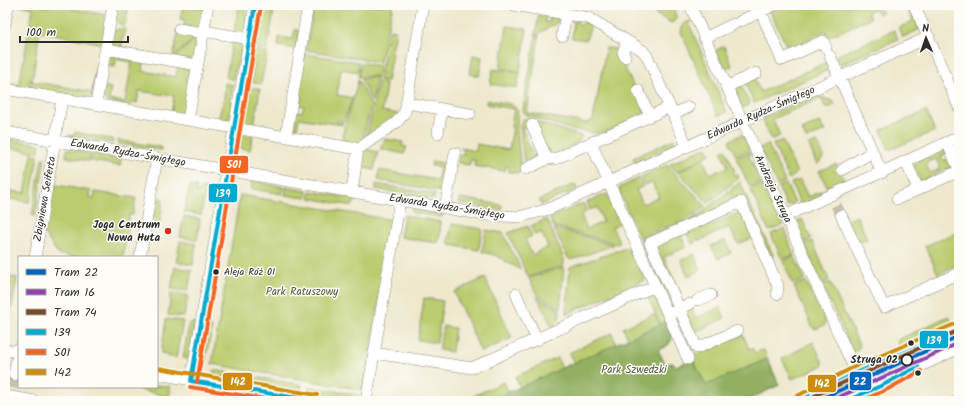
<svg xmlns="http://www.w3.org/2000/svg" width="964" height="406" viewBox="0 0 964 406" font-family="Kalam,sans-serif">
  <rect width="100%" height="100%" fill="#fdfcf7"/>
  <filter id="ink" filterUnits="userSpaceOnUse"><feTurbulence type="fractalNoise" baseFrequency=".025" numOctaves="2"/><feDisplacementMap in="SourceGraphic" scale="8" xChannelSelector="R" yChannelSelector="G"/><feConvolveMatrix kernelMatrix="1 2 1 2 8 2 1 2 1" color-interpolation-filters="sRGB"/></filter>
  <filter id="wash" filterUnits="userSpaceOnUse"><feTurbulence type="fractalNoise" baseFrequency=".012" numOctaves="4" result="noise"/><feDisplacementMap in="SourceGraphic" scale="16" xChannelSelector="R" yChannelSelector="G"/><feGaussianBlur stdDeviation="0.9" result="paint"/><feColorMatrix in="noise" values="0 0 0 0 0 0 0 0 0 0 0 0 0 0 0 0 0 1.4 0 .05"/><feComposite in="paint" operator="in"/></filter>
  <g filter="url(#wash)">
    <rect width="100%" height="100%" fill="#eee8cd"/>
    <path fill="#bacc6f" stroke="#727c4d" d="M20,5H41L47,7V5H52L106,15L103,44L40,31L32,81L29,80L27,90L5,85V82L19,85L33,8Z
      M117,5H129L125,25L123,26L115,21Z
      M183,5L204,8L201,28L184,26L185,20L180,19Z
      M239,5H246C245,15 250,25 242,32L234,30Z
      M265,5H275L267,50L254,48L259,20L262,18Z
      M393,5L380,62L306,50L314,6Z
      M641,5H672L677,19L671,23Z
      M784,5H880L882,8L880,10L883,12L878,14L875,9L868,12L871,18L828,37L826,31L788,49L770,11Z
      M906,5H909L920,29L903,37L898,28L913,21Z
      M539,15L546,16L545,22L549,23L550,17L563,19L535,36Z
      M574,20L578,21V24L581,25L584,22L591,25L586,40L572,38Z
      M691,21L690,26L727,112L718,116L681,32L683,24Z
      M507,26L527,29L520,72L500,68Z
      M118,29H125L121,49H116L111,43L113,31Z
      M295,29L299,31L296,49L278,46L279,37L293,39Z
      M390,29L396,30L387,81L379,80Z
      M894,30L898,39L840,65L836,56Z
      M178,33L197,36L173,57Z
      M539,35L527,113L586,123L593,120L606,48L616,49L646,113L602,134L573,130L525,115L523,109L535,38Z
      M198,36L195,58L192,60L173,59Z
      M232,43H240L242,46L240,60L237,63L233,80L226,77Z
      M724,46L732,66L725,69L716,50Z
      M254,50L267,53L261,84L251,82L254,65L252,62Z
      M305,54L359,62L358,72L341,69L337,95L353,98L343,122L337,120V123H343L342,125L299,118L297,128L293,127L296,107L297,111L302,112L304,106L298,105L299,102H301L302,98L298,97Z
      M113,55L144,60L143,71L176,77L178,66L190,68L192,78L187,77L186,82L191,83L184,113L171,114L174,96L139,91L137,103L132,102L131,106L107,102L102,96L103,86L111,88L109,100L125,102L132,62L116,59L115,67L107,66L110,57Z
      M473,55L482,57L479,76L470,74Z
      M827,62L830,69L754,103L744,81L753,77L761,92Z
      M361,63L380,66L378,76L358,77Z
      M97,64L93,95L83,99L29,91L31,81L92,92Z
      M493,69L520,73L517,88L490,84Z
      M377,77L372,101H371L361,79Z
      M358,80L371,105L363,140L358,144L342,141C344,120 354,101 358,80Z
      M378,82L386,84L382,111L399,114L366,139Z
      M225,83L233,85L231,101L233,104L228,122L218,120L224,98Z
      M740,83L750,104L743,108L733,88Z
      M250,87L260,89L254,126L245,125L242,121L244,107L248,104Z
      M815,95L833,101L835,105L826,108L821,98L773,119L780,136L771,140L763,121V118Z
      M487,100L511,104L518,110L517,128L521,172L518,173L509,172V167L506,166L505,171L474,166L475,160H471L469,165L458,163L459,155H464L463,149L460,148L476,151L477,144L509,150L513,128L511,127L514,109L486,104Z
      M926,111L935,131L889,150L881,130Z
      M522,119H526L582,136L577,143L554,155L548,153L532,124L522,128L533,156L540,153V155L524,162L520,127Z
      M819,122L825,131L806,139L802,130Z
      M75,132L112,139L113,143L72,136L69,138V135L73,136Z
      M241,134L253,136L250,150L237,148Z
      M742,134L750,150L736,156L729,141Z
      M7,139L40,144L38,153L6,147Z
      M385,139L403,142L402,146L407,147L404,154L380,149Z
      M674,139L676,144L635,163L633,158Z
      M118,140L161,147V150L118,144Z
      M782,140L797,173L789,179L773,144Z
      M817,142L824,156L817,165L809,145Z
      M768,144L785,182L777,185L760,148Z
      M707,147L710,154L677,172L670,164Z
      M67,149L91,154L89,161L66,157Z
      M364,149L378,152L374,170L361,167Z
      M725,149L735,171L733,172L734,175L737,174L739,178L708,203L678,172L703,159L710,174L728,167L721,151Z
      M945,149L946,154L941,156L943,161L949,159L954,166L937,173L936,170L940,168L936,159L931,161L929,155Z
      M751,152L749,156L761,182L750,187L736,158Z
      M93,154L121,159L120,166L91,161Z
      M32,155L38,156L30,202L10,199L11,191L25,193Z
      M927,156L930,161L926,164L930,173L934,171L937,178L930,181L929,177L924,180L925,183L922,184L912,163Z
      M42,158H45L35,216L32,215Z
      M432,161L448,164L443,192L378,180L379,170L438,180L440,167L431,166Z
      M836,164L844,180L827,187L819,171Z
      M667,165L705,205V207L684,221L639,237L620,193L619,188L639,178L643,186L636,190L643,204L659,197L652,182L645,185L641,177Z
      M800,180L808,197L826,189L828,193L801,206L791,183Z
      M251,181L284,187L282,194L252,189Z
      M740,182L774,257L771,258L743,197L646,242L676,307L672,309L640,239L687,223L705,210Z
      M51,184L91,191L90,197L94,198L95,192L136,198L133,215H128L129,218L123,257H76L58,254L43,232Z
      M376,184L435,194L434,199L376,189Z
      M575,184L577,189L541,205L539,200Z
      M762,184L773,210L777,211L783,225L769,231L750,189Z
      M786,184L795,203L787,206L778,187Z
      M190,186L197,187L196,192H200L201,188L206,189L201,215L184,212Z
      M286,187L307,191L306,198L285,195Z
      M310,191L357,199L352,206L309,198Z
      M607,194L620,223L612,227L620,243L617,244L553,226L550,218L583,203L587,211L581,215L587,229L603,222L597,207L590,210L587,202Z
      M240,195L393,220L364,390L212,364Z
      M157,198L163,199L160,222L153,221Z
      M460,198L502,205V210L459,203Z
      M412,208L443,213L442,217L412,213Z
      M742,211L755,237L738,244L729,227L699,241L698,239L694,241L695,243L692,244L686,231L708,221L710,226Z
      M404,215L441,222L439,241L436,243L400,237Z
      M184,216L200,219L197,240L180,237Z
      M857,216L867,239L857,244L847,220Z
      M547,219L564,259V265L528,277L508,233L528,226L532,236L525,239L532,255L548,247L541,232L535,235L531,226Z
      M802,219L811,239L803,242L794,223Z
      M452,224L482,229L479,250L450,245L448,242Z
      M554,228L614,245L571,260L568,258Z
      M785,228C789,237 789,245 794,255L782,259L771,234Z
      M486,230L503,233L521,270L495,255L482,252Z
      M959,231V264L938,274L925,246Z
      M680,233L686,247L664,257L679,291L681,297L679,298L654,245Z
      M725,240L731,253L718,259L711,246Z
      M180,241L196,244L193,265L176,262Z
      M812,241L829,280L821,283L804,244Z
      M628,247L645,280L566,314L570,267Z
      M694,254L701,270L688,276L681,260Z
      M794,256L805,279L793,284L783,261Z
      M175,267L192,270L188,291L171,289Z
      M564,267L560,309L536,293L529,278Z
      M5,276L17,278L8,330L5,329V315L10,283L5,282Z
      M485,278L512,338L481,352L454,292Z
      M806,281L817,306L821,308L825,318V325L816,329L813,328L794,286Z
      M830,282L860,347L853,352L822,285Z
      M171,293L188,295L184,317L168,315Z
      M653,295C658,304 674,332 671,341C669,346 662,348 658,350L665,364L672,363L676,366L694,359L693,356L743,335L749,349L752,348L754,352L764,350L779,385L745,401H476L473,396L504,382L509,392L520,387L515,377L557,358L562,368L574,363L569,353L612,333L616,344L628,338L623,328L654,314L660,324L648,297Z
      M537,296L560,311L559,320L554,322L556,326L552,327Z
      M424,298L443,301L437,343L418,340Z
      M720,307L725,318L694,332L684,312L692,308L696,318Z
      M949,316L952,322L924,335L921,329Z
      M166,319L183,321L176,358L167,356V354L161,353Z
      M189,323H195L189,360L183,358Z
      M207,325L212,327L205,363L200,362Z
      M443,326L455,328L452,352L439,350Z
      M919,330L922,336L899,347L897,343L899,339Z
      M813,342L823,363L822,366L792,379L782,359Z
      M213,370L302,385L301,391L214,376Z
      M157,385L170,387V394L167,396L140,390V387H157Z
      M309,387L361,395C352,404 321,394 308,392Z"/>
    <path fill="#93b062" stroke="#5f6e46" d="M665,322L673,336L669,344L658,350L665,364L672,363L676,366L693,360L706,385L767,359L779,385L745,401H489Z"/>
  </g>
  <g filter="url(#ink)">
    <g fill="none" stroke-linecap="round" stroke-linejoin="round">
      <path stroke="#c7c2ad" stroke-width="11" stroke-dasharray="11 5.5" stroke-linecap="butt" d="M836,205L841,215
        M12,388L14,375"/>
      <defs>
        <path id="minor" d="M514,5L589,18L642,50L647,56L687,146
          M690,5L869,401
          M758,5L782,60L823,41L826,48
          M914,5L959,107
          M741,21L774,5
          M5,24L8,5
          M179,29L203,33
          M204,31L250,39
          M562,36L566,14
          M704,38L734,24
          M106,49L197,65
          M830,56L882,173
          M625,57L623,52L627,42
          M726,87L756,73
          M5,89L358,149L397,122L405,112L423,5
          M638,90L650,116
          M407,103L470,114
          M96,104L113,5
          M673,114L689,107
          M188,120L208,5
          M532,125L547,159
          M5,132L486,215L519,217L549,209L929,37
          M438,133L442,109
          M286,136L308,5
          M947,142L959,169
          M591,143L688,359
          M906,162L918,189
          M526,169L547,159H555L670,107
          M842,170L872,152
          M352,192L358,149
          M897,199L959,171
          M445,208L455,153
          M841,215L884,307L959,273
          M785,216L959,137
          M35,257L62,99
          M140,257L157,158
          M516,294L537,340
          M698,300L711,295
          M673,312L690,304
          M737,331L697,348L650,243L741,202L778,286L777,294
          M5,350L19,352
          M374,353L472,368L655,286
          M157,374L316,401
          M14,375L19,348
          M191,381L255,5
          M5,396L34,401
          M366,401L400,200
          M800,401L856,373L959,329
          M846,401L959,348
          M956,401L959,400"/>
      </defs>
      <use href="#minor" stroke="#8c8a7c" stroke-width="12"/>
      <use href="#minor" stroke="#fff" stroke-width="11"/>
      <defs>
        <path id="bus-1" d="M191,381L255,5
          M191,381L316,401
          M800,401L856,373L959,329
          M846,401L885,384L918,366"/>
        <path id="bus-2" d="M197,382L261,6
          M190,387L278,401
          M813,401L859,378L959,336
          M861,401L888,389L921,371"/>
        <path id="bus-3" d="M158,368L317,395
          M844,395L882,379L915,361
          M797,396L854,367L957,323"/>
      </defs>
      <use href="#bus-1" stroke="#fdfcf7" stroke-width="7"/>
      <use href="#bus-2" stroke="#fdfcf7" stroke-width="7"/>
      <use href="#bus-3" stroke="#fdfcf7" stroke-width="7"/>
      <use href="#bus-1" stroke="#00a9ce" stroke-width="4"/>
      <use href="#bus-2" stroke="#f26522" stroke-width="4"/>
      <use href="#bus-3" stroke="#ce8d09" stroke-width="4"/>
      <defs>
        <path id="tram-1" d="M816,401L959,336"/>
        <path id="tram-2" d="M830,401L959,343"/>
        <path id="tram-3" d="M814,396L957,331"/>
      </defs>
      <use href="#tram-1" stroke="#fdfcf7" stroke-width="7"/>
      <use href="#tram-2" stroke="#fdfcf7" stroke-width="7"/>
      <use href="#tram-3" stroke="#fdfcf7" stroke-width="7"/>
      <use href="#tram-1" stroke="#0065bd" stroke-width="4"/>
      <use href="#tram-2" stroke="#8e44ad" stroke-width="4"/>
      <use href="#tram-3" stroke="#7a4b2a" stroke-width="4"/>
    </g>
  </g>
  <circle fill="#c8321e" stroke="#fdfcf7" stroke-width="1.5" cx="168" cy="231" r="4"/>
  <g fill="#2b2b2b" stroke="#fdfcf7" stroke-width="1.5">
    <circle cx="216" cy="272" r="3.5"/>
    <circle cx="911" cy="343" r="3.5"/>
    <circle cx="918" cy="373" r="3.5"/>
  </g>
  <circle fill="#fdfcf7" stroke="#2b2b2b" stroke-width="2" cx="907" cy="360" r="5.5"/>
  <g text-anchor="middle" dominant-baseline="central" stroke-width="3" stroke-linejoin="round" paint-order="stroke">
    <g font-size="10" fill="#2b2b2b" stroke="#fdfcf7" text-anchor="start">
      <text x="224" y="272">Aleja Róż 01</text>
    </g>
    <g font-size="11" fill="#2b2b2b" stroke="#fdfcf7">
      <text transform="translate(761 113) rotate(-24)">Edwarda Rydza-Śmigłego</text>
      <text transform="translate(128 153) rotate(10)">Edwarda Rydza-Śmigłego</text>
      <text transform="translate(773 189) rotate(65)">Andrzeja Struga</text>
      <text transform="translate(45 199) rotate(-80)">Zbigniewa Seiferta</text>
      <text transform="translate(447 207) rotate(9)">Edwarda Rydza-Śmigłego</text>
    </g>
    <g font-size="11" font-weight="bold" fill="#2b2b2b" stroke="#fdfcf7" text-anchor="end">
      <text x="160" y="225">Joga Centrum<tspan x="160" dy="13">Nowa Huta</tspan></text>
    </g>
    <g font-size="11" fill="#565b3f" stroke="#fdfcf7">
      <text x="302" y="292">Park Ratuszowy</text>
      <text x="634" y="370">Park Szwedzki</text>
    </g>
    <g font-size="11" font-weight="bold" fill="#2b2b2b" stroke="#fdfcf7" text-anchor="end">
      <text x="898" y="360">Struga 02</text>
    </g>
  </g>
  <g stroke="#fdfcf7" stroke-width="1.5">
    <rect x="219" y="155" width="30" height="19" rx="4" fill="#f26522"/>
    <rect x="208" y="183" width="30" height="20" rx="4" fill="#00a9ce"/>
    <rect x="919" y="330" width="30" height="19" rx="4" fill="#00a9ce"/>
    <rect x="849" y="371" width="23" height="20" rx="4" fill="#0065bd"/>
    <rect x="222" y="372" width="31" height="19" rx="4" fill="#ce8d09"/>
    <rect x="807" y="374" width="30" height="19" rx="4" fill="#ce8d09"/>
  </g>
  <g font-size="11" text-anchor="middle" font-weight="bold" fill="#fff">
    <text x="234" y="168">501</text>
    <text x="223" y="197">139</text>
    <text x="934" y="344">139</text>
    <text x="860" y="385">22</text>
    <text x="238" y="385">142</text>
    <text x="822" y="387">142</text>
  </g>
  <rect width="964" height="406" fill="none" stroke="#fdfcf7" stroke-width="20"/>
  <rect x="18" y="256" width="140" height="132" fill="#fdfcf7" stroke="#a9a8a5"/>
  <rect x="26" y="269" width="20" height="6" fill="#0065bd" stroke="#a9a8a5"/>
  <text x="54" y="276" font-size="12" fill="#2b2b2b">Tram 22</text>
  <rect x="26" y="289" width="20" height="6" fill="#8e44ad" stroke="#a9a8a5"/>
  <text x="54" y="296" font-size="12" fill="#2b2b2b">Tram 16</text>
  <rect x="26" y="309" width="20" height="6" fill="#7a4b2a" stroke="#a9a8a5"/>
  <text x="54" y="316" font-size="12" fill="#2b2b2b">Tram 74</text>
  <rect x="26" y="329" width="20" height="6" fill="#00a9ce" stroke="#a9a8a5"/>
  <text x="54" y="336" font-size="12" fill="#2b2b2b">139</text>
  <rect x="26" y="349" width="20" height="6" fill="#f26522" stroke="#a9a8a5"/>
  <text x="54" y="356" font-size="12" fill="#2b2b2b">501</text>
  <rect x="26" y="369" width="20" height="6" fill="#ce8d09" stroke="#a9a8a5"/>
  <text x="54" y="376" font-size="12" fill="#2b2b2b">142</text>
  <g transform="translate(926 38) rotate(358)" stroke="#fdfcf7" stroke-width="3" paint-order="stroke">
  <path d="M0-3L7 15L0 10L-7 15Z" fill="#2b2b2b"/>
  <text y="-6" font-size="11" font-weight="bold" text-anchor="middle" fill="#2b2b2b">N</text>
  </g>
  <path d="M20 36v6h108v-6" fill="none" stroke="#2b2b2b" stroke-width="2"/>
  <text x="26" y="36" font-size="12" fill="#2b2b2b" stroke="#fdfcf7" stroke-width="3" paint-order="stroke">100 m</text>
</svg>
